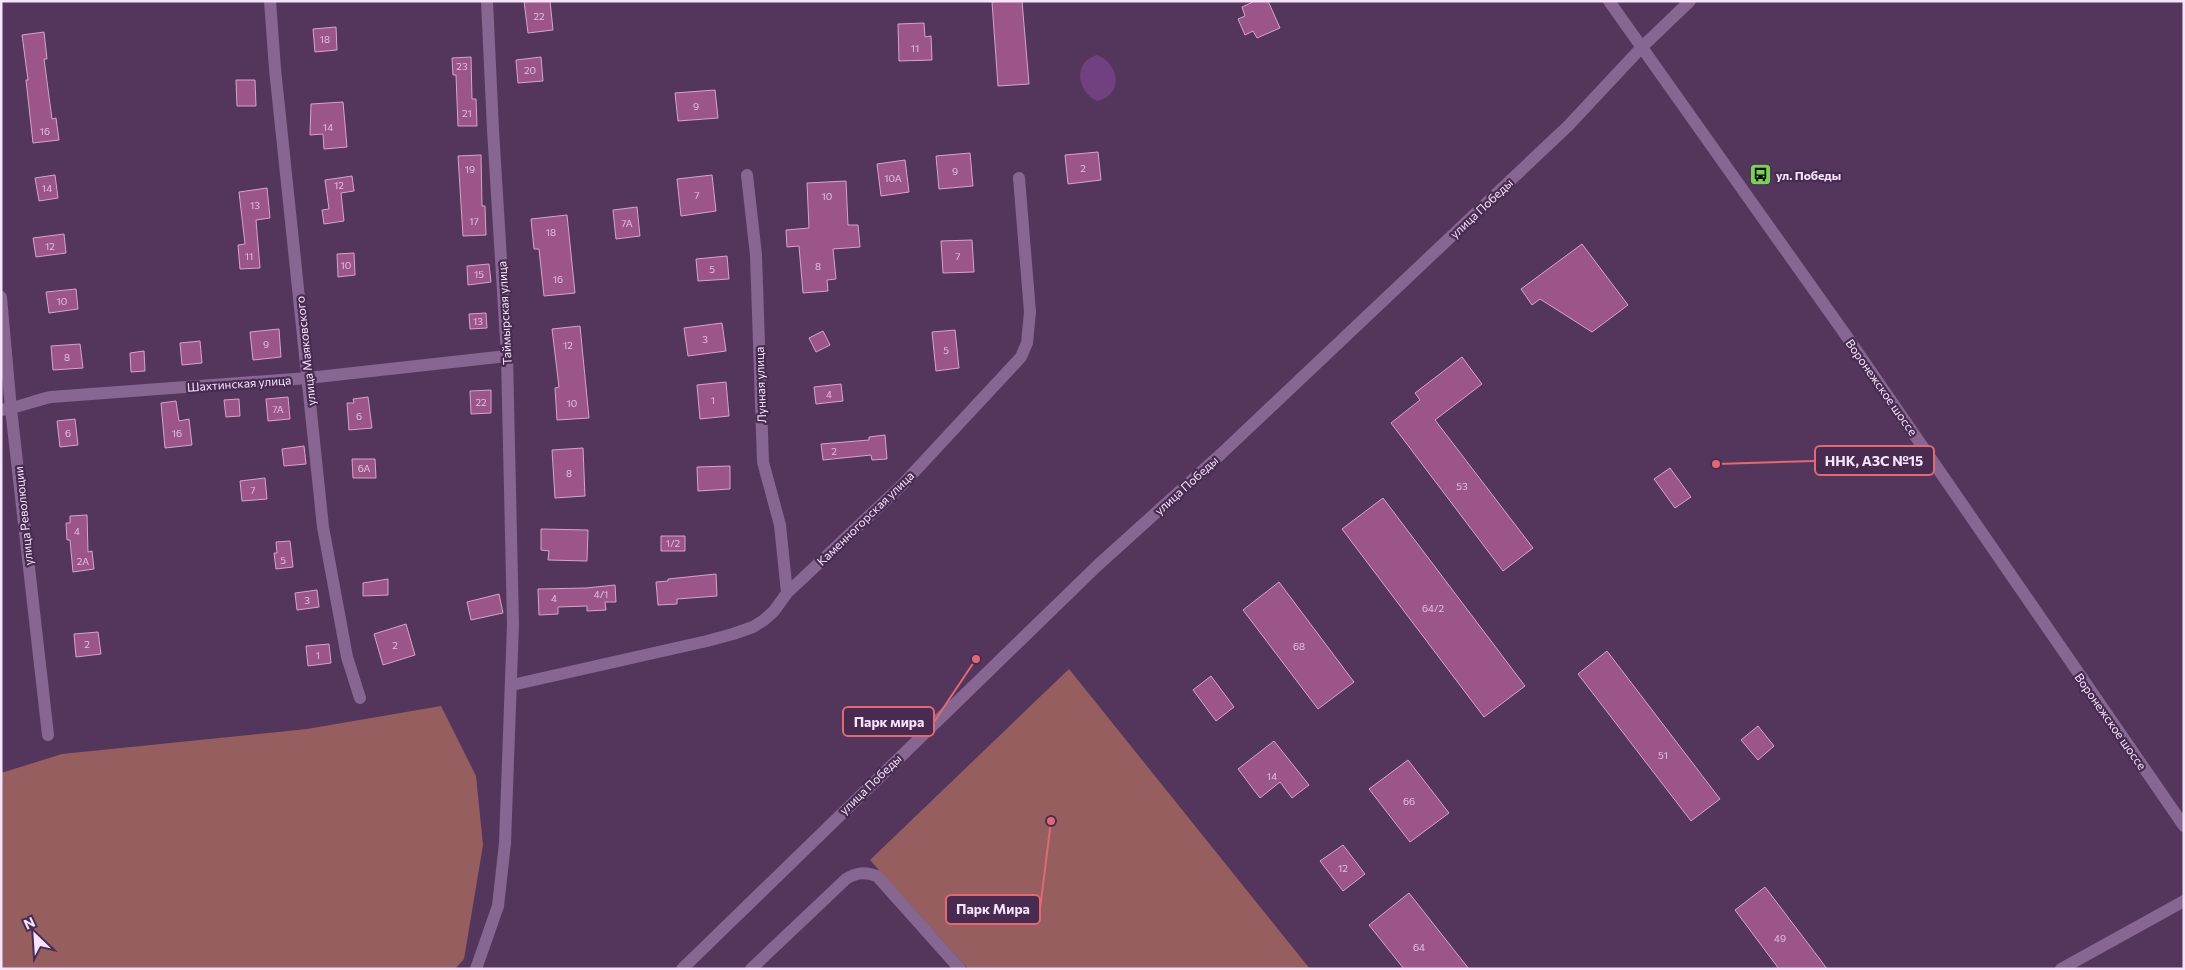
<svg xmlns="http://www.w3.org/2000/svg" width="2185" height="970" viewBox="0 0 2185 970" font-family="Commissioner,sans-serif">
  <rect width="100%" height="100%" fill="#54365d"/>
  <path fill="#965e5f" d="M1069,669L1310,969H968L870,860Z
    M441,706L476,776L483,845L464,959L455,969H1V773L62,754L307,729Z"/>
  <path fill="#714080" d="M1097,55C1120,64 1124,95 1097,101C1077,92 1072,62 1097,55Z"/>
  <path fill="#9c5589" stroke="#d7a4c7" d="M524,1H550L553,30L528,33Z
    M1005,1H1022L1029,84L998,86L992,2Z
    M1255,1H1268L1280,28L1257,38L1253,31L1245,35L1238,19L1245,16L1242,7Z
    M924,23L925,37L931,36L932,60L899,61L898,24Z
    M336,27L337,50L315,52L313,29Z
    M44,32L47,59H44L52,119L56,118L59,140L33,143L26,80H28L22,35Z
    M471,57L472,99H476L477,126H458L456,75H453L452,58Z
    M541,57L543,81L518,83L516,60Z
    M236,80H255L256,106H237Z
    M715,90L718,118L678,121L675,93Z
    M343,102L347,147L324,149L323,134L310,135L311,104Z
    M1098,152L1101,180L1068,184L1065,155Z
    M970,153L973,186L939,189L936,156Z
    M481,155L482,206H485L486,235L463,236L458,156Z
    M905,160L909,192L881,196L877,164Z
    M55,175L58,198L39,201L35,178Z
    M712,175L716,211L681,216L677,179Z
    M352,176L354,191L341,193L344,221L324,224L322,210L329,209L325,180Z
    M846,181L848,225H858L860,247L833,249L836,279L827,280L828,291L803,293L799,246L787,247L786,230L809,228L807,183Z
    M267,188L270,218L256,220L260,268L240,269L238,245L245,244L239,192Z
    M637,207L640,236L616,239L613,210Z
    M567,215L575,293L544,296L539,249H534L531,219Z
    M64,234L66,253L36,257L33,238Z
    M972,240L974,272L943,273L941,241Z
    M1582,244L1628,305L1592,332L1540,299L1532,305L1521,289Z
    M354,253L355,275L338,277L337,254Z
    M727,256L729,279L698,281L696,259Z
    M489,264L491,282L468,285L467,266Z
    M76,289L78,309L49,313L46,292Z
    M486,313L487,328L470,329L469,314Z
    M722,323L726,351L688,356L684,328Z
    M580,326L589,418L557,420L555,388L559,387L552,329Z
    M279,329L281,357L253,360L250,332Z
    M955,330L959,368L936,371L932,332Z
    M823,331L830,345L816,352L809,338Z
    M200,341L202,363L182,365L180,343Z
    M80,344L83,368L53,370L51,346Z
    M144,351L145,371L131,372L130,353Z
    M1462,357L1482,384L1435,420L1533,548L1503,571L1391,423L1420,400L1415,393Z
    M726,382L729,416L700,419L697,385Z
    M841,384L843,401L816,404L814,387Z
    M491,390V413L471,414L470,391Z
    M288,397L290,419L268,421L266,399Z
    M368,397L372,428L349,430L347,403H354L353,399Z
    M239,399L240,416L226,417L224,400Z
    M176,401L179,421L189,419L192,445L165,448L161,403Z
    M75,419L78,445L60,447L57,421Z
    M885,435L887,459L872,460L871,455L823,460L821,444L869,440V437Z
    M304,446L306,464L284,466L282,449Z
    M583,448L585,496L555,498L552,450Z
    M352,459H375L376,478H353Z
    M730,466V489L698,491L697,467Z
    M1670,468L1691,497L1675,508L1654,479Z
    M265,478L267,499L242,501L240,481Z
    M1383,498L1525,686L1484,717L1342,529Z
    M87,515L88,552L92,551L94,569L73,572L70,540H67L66,523H70V516Z
    M541,529L588,530L587,561L548,560L549,551L541,550Z
    M661,536H685V551H661Z
    M290,541L293,567L276,569L274,553H277L276,542Z
    M716,574L717,596L677,599V604L658,605L656,582L668,581V579Z
    M388,579V595L363,596V583Z
    M1279,582L1354,682L1318,709L1243,610Z
    M615,585L616,602H605L606,610L587,611V606L558,607V614L539,615L538,589L586,588Z
    M317,590L319,607L297,610L295,593Z
    M499,594L503,613L471,620L467,602Z
    M406,624L415,655L383,665L374,634Z
    M98,632L101,654L76,657L74,634Z
    M329,644L331,663L308,666L306,646Z
    M1607,651L1720,799L1691,821L1578,674Z
    M1211,676L1234,707L1216,721L1193,690Z
    M1758,726L1774,746L1758,760L1741,740Z
    M1274,741L1309,785L1292,798L1280,782L1260,798L1238,769Z
    M1408,760L1449,813L1410,842L1369,789Z
    M1343,845L1365,874L1343,891L1320,861Z
    M1765,887L1819,958L1827,969H1779L1735,910Z
    M1409,893L1469,969H1404L1369,925Z"/>
  <g fill="none" stroke-linecap="round" stroke-linejoin="round">
    <path stroke="#876691" stroke-width="12" d="M270,1L275,69L323,527L347,657L360,698
      M1641,48L1690,1
      M747,175L756,255L763,462L780,525L787,593
      M1,297L11,409L48,735
      M1,410C18,408 35,400 51,397L308,378L507,356
      M512,685L707,641L733,634L753,627L764,620L774,611L787,593L902,485L1021,357L1027,343L1030,312L1019,178
      M476,969L498,906L505,843L513,624L507,356L493,130L487,1
      M751,969L846,879C857,872 865,872 877,876L960,969
      M2061,969L2184,901"/>
    <path stroke="#876691" stroke-width="12" d="M682,969L1098,565L1221,454L1568,126L1641,48"/>
    <path stroke="#876691" stroke-width="12" d="M1609,1L1845,334L2184,826"/>
  </g>
  <defs>
    <symbol id="bus-square" viewBox="-11 -11 22 22"><rect x="-9" y="-9" width="18" height="18" rx="4" fill="#79d157" stroke="#492b52"/><path d="M-5-6H5V4H4V6H2V4H-2V6H-4V4H-5ZM-3.5-4V0h7V-4ZM-3.5 1.2v1.5H-2V1.2ZM2 1.2v1.5H3.5V1.2Z" fill="#111"/></symbol>
  </defs>
  <g fill-rule="evenodd">
    <use href="#bus-square" x="1748" y="162" width="25" height="25"/>
  </g>
  <g text-anchor="middle" dominant-baseline="central" stroke-width="4.5" stroke-linejoin="round" paint-order="stroke">
    <g font-size="10" fill="#e0c0df">
      <text x="539" y="16">22</text>
      <text x="325" y="39">18</text>
      <text x="915" y="48">11</text>
      <text x="462" y="66">23</text>
      <text x="530" y="70">20</text>
      <text x="696" y="106">9</text>
      <text x="467" y="113">21</text>
      <text x="328" y="127">14</text>
      <text x="45" y="131">16</text>
      <text x="1083" y="168">2</text>
      <text x="470" y="169">19</text>
      <text x="955" y="171">9</text>
      <text x="893" y="178">10А</text>
      <text x="339" y="185">12</text>
      <text x="47" y="188">14</text>
      <text x="697" y="195">7</text>
      <text x="827" y="196">10</text>
      <text x="255" y="205">13</text>
      <text x="474" y="221">17</text>
      <text x="627" y="223">7А</text>
      <text x="551" y="232">18</text>
      <text x="50" y="246">12</text>
      <text x="249" y="256">11</text>
      <text x="958" y="256">7</text>
      <text x="346" y="265">10</text>
      <text x="818" y="266">8</text>
      <text x="712" y="269">5</text>
      <text x="479" y="274">15</text>
      <text x="558" y="279">16</text>
      <text x="62" y="301">10</text>
      <text x="478" y="321">13</text>
      <text x="705" y="339">3</text>
      <text x="266" y="344">9</text>
      <text x="568" y="345">12</text>
      <text x="946" y="350">5</text>
      <text x="67" y="357">8</text>
      <text x="829" y="394">4</text>
      <text x="713" y="400">1</text>
      <text x="481" y="402">22</text>
      <text x="572" y="403">10</text>
      <text x="278" y="409">7А</text>
      <text x="359" y="416">6</text>
      <text x="68" y="433">6</text>
      <text x="177" y="433">16</text>
      <text x="834" y="451">2</text>
      <text x="364" y="468">6А</text>
      <text x="569" y="473">8</text>
      <text x="1462" y="486">53</text>
      <text x="253" y="490">7</text>
      <text x="77" y="531">4</text>
      <text x="673" y="543">1/2</text>
      <text x="283" y="560">5</text>
      <text x="83" y="561">2А</text>
      <text x="601" y="594">4/1</text>
      <text x="554" y="598">4</text>
      <text x="307" y="600">3</text>
      <text x="1433" y="608">64/2</text>
      <text x="87" y="644">2</text>
      <text x="395" y="645">2</text>
      <text x="1299" y="646">68</text>
      <text x="318" y="655">1</text>
      <text x="1663" y="755">51</text>
      <text x="1272" y="776">14</text>
      <text x="1409" y="801">66</text>
      <text x="1343" y="868">12</text>
      <text x="1780" y="938">49</text>
      <text x="1419" y="947">64</text>
    </g>
    <g font-size="12" font-weight="bold" fill="#f6e4fc" stroke="#492b52" text-anchor="start">
      <text x="1776" y="175">ул. Победы</text>
    </g>
    <g font-size="12" fill="#f6e4fc" stroke="#492b52">
      <text transform="translate(1481 208) rotate(-43)">улица Победы</text>
      <text transform="translate(504 313) rotate(-93)">Таймырская улица</text>
      <text transform="translate(305 351) rotate(-96)">улица Маяковского</text>
      <text transform="translate(239 383) rotate(-4)">Шахтинская улица</text>
      <text transform="translate(760 385) rotate(-92)">Лунная улица</text>
      <text transform="translate(1882 387) rotate(55)">Воронежское шоссе</text>
      <text transform="translate(1186 485) rotate(-42)">улица Победы</text>
      <text transform="translate(23 516) rotate(-96)">улица Революции</text>
      <text transform="translate(865 518) rotate(-44)">Каменногорская улица</text>
      <text transform="translate(2111 721) rotate(55)">Воронежское шоссе</text>
      <text transform="translate(870 784) rotate(-44)">улица Победы</text>
    </g>
  </g>
  <path fill="none" stroke="#e16a72" stroke-width="2" d="M1716 464L1815 461M976 659L934 722M1051 821L1040 909"/>
  <g fill="#e16a72" stroke="#492b52" stroke-width="2">
    <circle cx="1716" cy="464" r="5"/>
    <circle cx="976" cy="659" r="5"/>
    <circle cx="1051" cy="821" r="5"/>
  </g>
  <g fill="#492b52" stroke="#e16a72" stroke-width="2">
    <rect x="1815" y="446" width="119" height="29" rx="5"/>
    <rect x="843" y="707" width="91" height="29" rx="5"/>
    <rect x="946" y="895" width="94" height="29" rx="5"/>
  </g>
  <g font-size="14" text-anchor="middle" font-weight="bold" fill="#f6e4fc">
    <text x="1874" y="466">ННК, АЗС №15</text>
    <text x="889" y="727">Парк мира</text>
    <text x="993" y="914">Парк Мира</text>
  </g>
  <rect width="2185" height="970" fill="none" stroke="#f6e4fc" stroke-width="5"/>
  <g transform="translate(35 935) rotate(335)" stroke="#492b52" stroke-width="4" paint-order="stroke">
  <path d="M0-4L9 19L0 12L-9 19Z" fill="#f6e4fc"/>
  <text y="-8" font-size="14" font-weight="bold" text-anchor="middle" fill="#f6e4fc">N</text>
  </g>
</svg>
